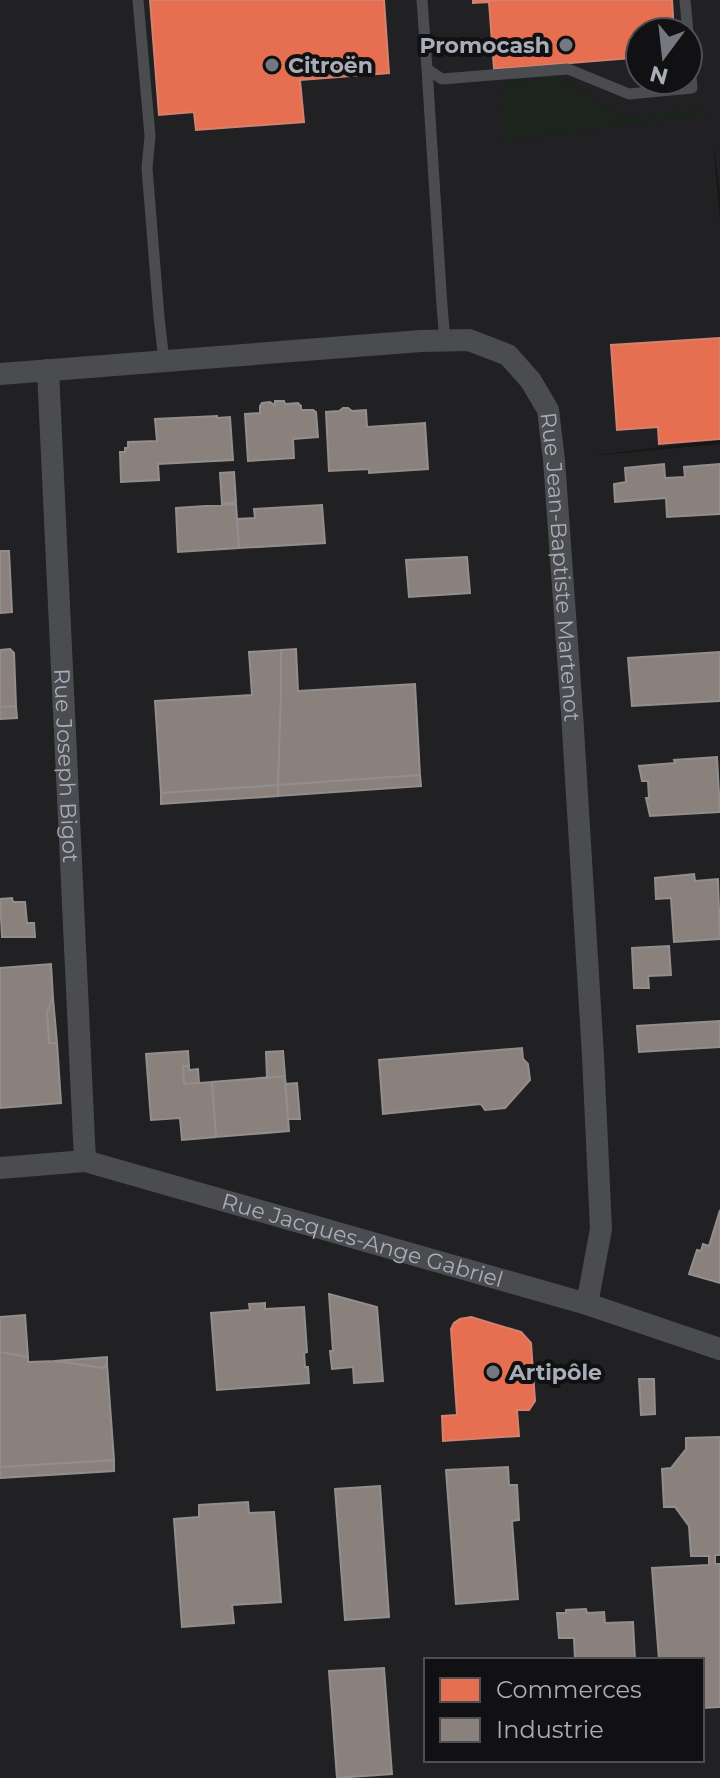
<svg xmlns="http://www.w3.org/2000/svg" width="720" height="1778" viewBox="0 0 720 1778" font-family="Montserrat,sans-serif">
  <rect width="100%" height="100%" fill="#171717"/>
  <path fill="#212123" fill-rule="evenodd" d="M0,0H720V191L713,143L720,219V439L590,456L720,444V1778H0ZM640,32H688V80H640ZM426,1660H702V1760H426Z"/>
  <path fill="#1d241e" d="M559,77L624,117L706,108L707,115L503,141L500,96L505,84Z"/>
  <path fill="#e76f51" stroke="#d48270" stroke-width="2" d="M150,0H384L389,73L300,80L304,122L196,130L194,112L159,115Z
    M473,0H672L674,32H640V72H633L632,58L494,69L489,2L473,3Z
    M720,338V439L659,444L658,427L617,430L611,345Z
    M471,1317L521,1332L531,1343L535,1401L529,1410H517L519,1436L443,1441L442,1416L457,1415L451,1329L454,1323L460,1319Z"/>
  <path fill="#8a817c" stroke="#938e8e" stroke-width="2" d="M275,401H284L285,404L298,403L301,406V410H313L316,412L318,437L293,439L294,458L248,461L245,414L260,413V406L262,403L270,402L275,405Z
    M343,408H348L352,411L366,410L367,427L425,423L428,469L369,473V469L329,471L326,412L339,411Z
    M217,416V418L230,417L233,460L158,464L159,480L121,482L120,452H125V448H128V442L157,441L155,419Z
    M664,464L665,478L685,477L684,467L720,464V514L667,517L666,498L615,502L614,484L626,482L625,468Z
    M234,472L236,502L222,504L220,473Z
    M236,504L239,548L178,552L176,508Z
    M322,505L325,543L239,548L237,519L255,518L254,509Z
    M0,551H9L12,612L0,613Z
    M467,557L470,593L409,597L406,560Z
    M10,649L14,653L16,706L0,707V650Z
    M296,649L298,691L415,684L420,775L278,785L281,692V650Z
    M281,650V692L278,785L161,793L155,701L252,695L249,652Z
    M720,652V701L632,706L628,658Z
    M16,706L17,718L0,719V707Z
    M717,757L720,812L650,816L646,798H649L648,781H642L639,766L675,763L674,760Z
    M420,775L421,786L278,796V785Z
    M278,785V796L161,804V793Z
    M694,874L695,881L718,879L720,939L674,942L671,898L656,899L655,878Z
    M12,898L13,902H25L27,923H34L35,937H2L0,899Z
    M669,946L671,975L648,976L649,988H634L632,948Z
    M51,964L53,998L47,1012L49,1043H57L61,1103L0,1108V968Z
    M53,998L57,1043H49L47,1012Z
    M720,1021V1047L639,1052L637,1026Z
    M522,1048L523,1059L528,1064L530,1080L505,1108L485,1110L481,1104L383,1114L379,1060Z
    M188,1051L189,1066H183L184,1084L212,1082L216,1137L182,1140L180,1118L151,1120L146,1054Z
    M283,1051L285,1076L267,1078L266,1052Z
    M183,1066H189V1070L198,1069L199,1083L184,1084Z
    M285,1076L289,1131L216,1137L212,1082Z
    M297,1083L300,1119H288L285,1084Z
    M720,1210V1283L689,1274L697,1250L701,1251L703,1244L709,1246Z
    M329,1294L377,1307L383,1381L354,1383L353,1367L332,1369L330,1351H333Z
    M265,1303V1309L304,1307L307,1352L304,1353L305,1367H308L309,1383L217,1390L211,1313L250,1310L249,1304Z
    M25,1315L28,1357L0,1352V1317Z
    M0,1352L28,1357V1362L57,1361L103,1368L107,1364L114,1460L0,1467Z
    M107,1357V1364L103,1368L54,1361Z
    M639,1379H654L655,1414L641,1415Z
    M720,1437V1555H715V1564H720V1707L702,1708V1660H659L652,1568L709,1565V1556H691L689,1526L675,1507H664L662,1469L671,1468L686,1449V1438Z
    M114,1460V1471L0,1478V1467Z
    M508,1467L509,1485H517L519,1520L512,1521L518,1599L456,1604L446,1470Z
    M380,1486L389,1617L345,1620L335,1489Z
    M248,1502L249,1513L274,1512L281,1602L232,1605L234,1623L182,1627L174,1519L199,1517V1505Z
    M586,1609L587,1613L604,1612L605,1623L633,1622L635,1660H575L574,1638H559L557,1613H566V1610Z
    M384,1668L392,1774L337,1778L329,1671Z"/>
  <g fill="none" stroke-linecap="round" stroke-linejoin="round">
    <path stroke="#4b4c50" stroke-width="11" d="M138,0L150,136L147,168L159,317L164,361
      M422,0L427,69L442,79L568,69L629,94L692,88L688,38
      M685,0L688,32
      M427,69L442,306L445,341"/>
    <g stroke="#4b4c50" stroke-width="22">
      <path id="s1" d="M48,370L85,1161"/>
      <path id="s2" d="M0,374L421,341L469,340L508,355L531,381L548,410L554,460L572,713L593,1056L601,1229L587,1304"/>
      <path id="s3" d="M0,1168L85,1161L587,1304L720,1349"/>
    </g>
  </g>
  <g fill="#757880" stroke="#111113" stroke-width="3">
    <circle cx="566" cy="45" r="8"/>
    <circle cx="272" cy="65" r="8"/>
    <circle cx="493" cy="1372" r="8"/>
  </g>
  <g text-anchor="middle" dominant-baseline="central" stroke-width="8" stroke-linejoin="round" paint-order="stroke">
    <g font-size="22" font-weight="bold" fill="#a8adb8" stroke="#111113" text-anchor="start">
      <text x="550" y="45" text-anchor="end">Promocash</text>
      <text x="288" y="65">Citroën</text>
      <text x="509" y="1372">Artipôle</text>
    </g>
    <g font-size="22" fill="#a8adb8" stroke="#111113">
      <text stroke="none"><textPath href="#s2" startOffset="738">Rue Jean-Baptiste Martenot</textPath></text>
      <text stroke="none"><textPath href="#s1" startOffset="396">Rue Joseph Bigot</textPath></text>
      <text stroke="none"><textPath href="#s3" startOffset="374">Rue Jacques-Ange Gabriel</textPath></text>
    </g>
  </g>
  <rect x="424" y="1658" width="280" height="104" fill="#111113" stroke="#4d4f55" stroke-width="2"/>
  <rect x="440" y="1678" width="40" height="24" fill="#e76f51" stroke="#4d4f55" stroke-width="2"/>
  <text x="496" y="1698" font-size="24" fill="#a8adb8">Commerces</text>
  <rect x="440" y="1718" width="40" height="24" fill="#8a817c" stroke="#4d4f55" stroke-width="2"/>
  <text x="496" y="1738" font-size="24" fill="#a8adb8">Industrie</text>
  <g transform="translate(664 56) rotate(195)"><circle r="38" fill="#111113" stroke="#4d4f55" stroke-width="2"/>
  <path d="M0-6L14 30L0 20L-14 30Z" fill="#757880"/>
  <text y="-12" font-size="22" font-weight="bold" text-anchor="middle" fill="#a8adb8">N</text>
  </g>
</svg>
